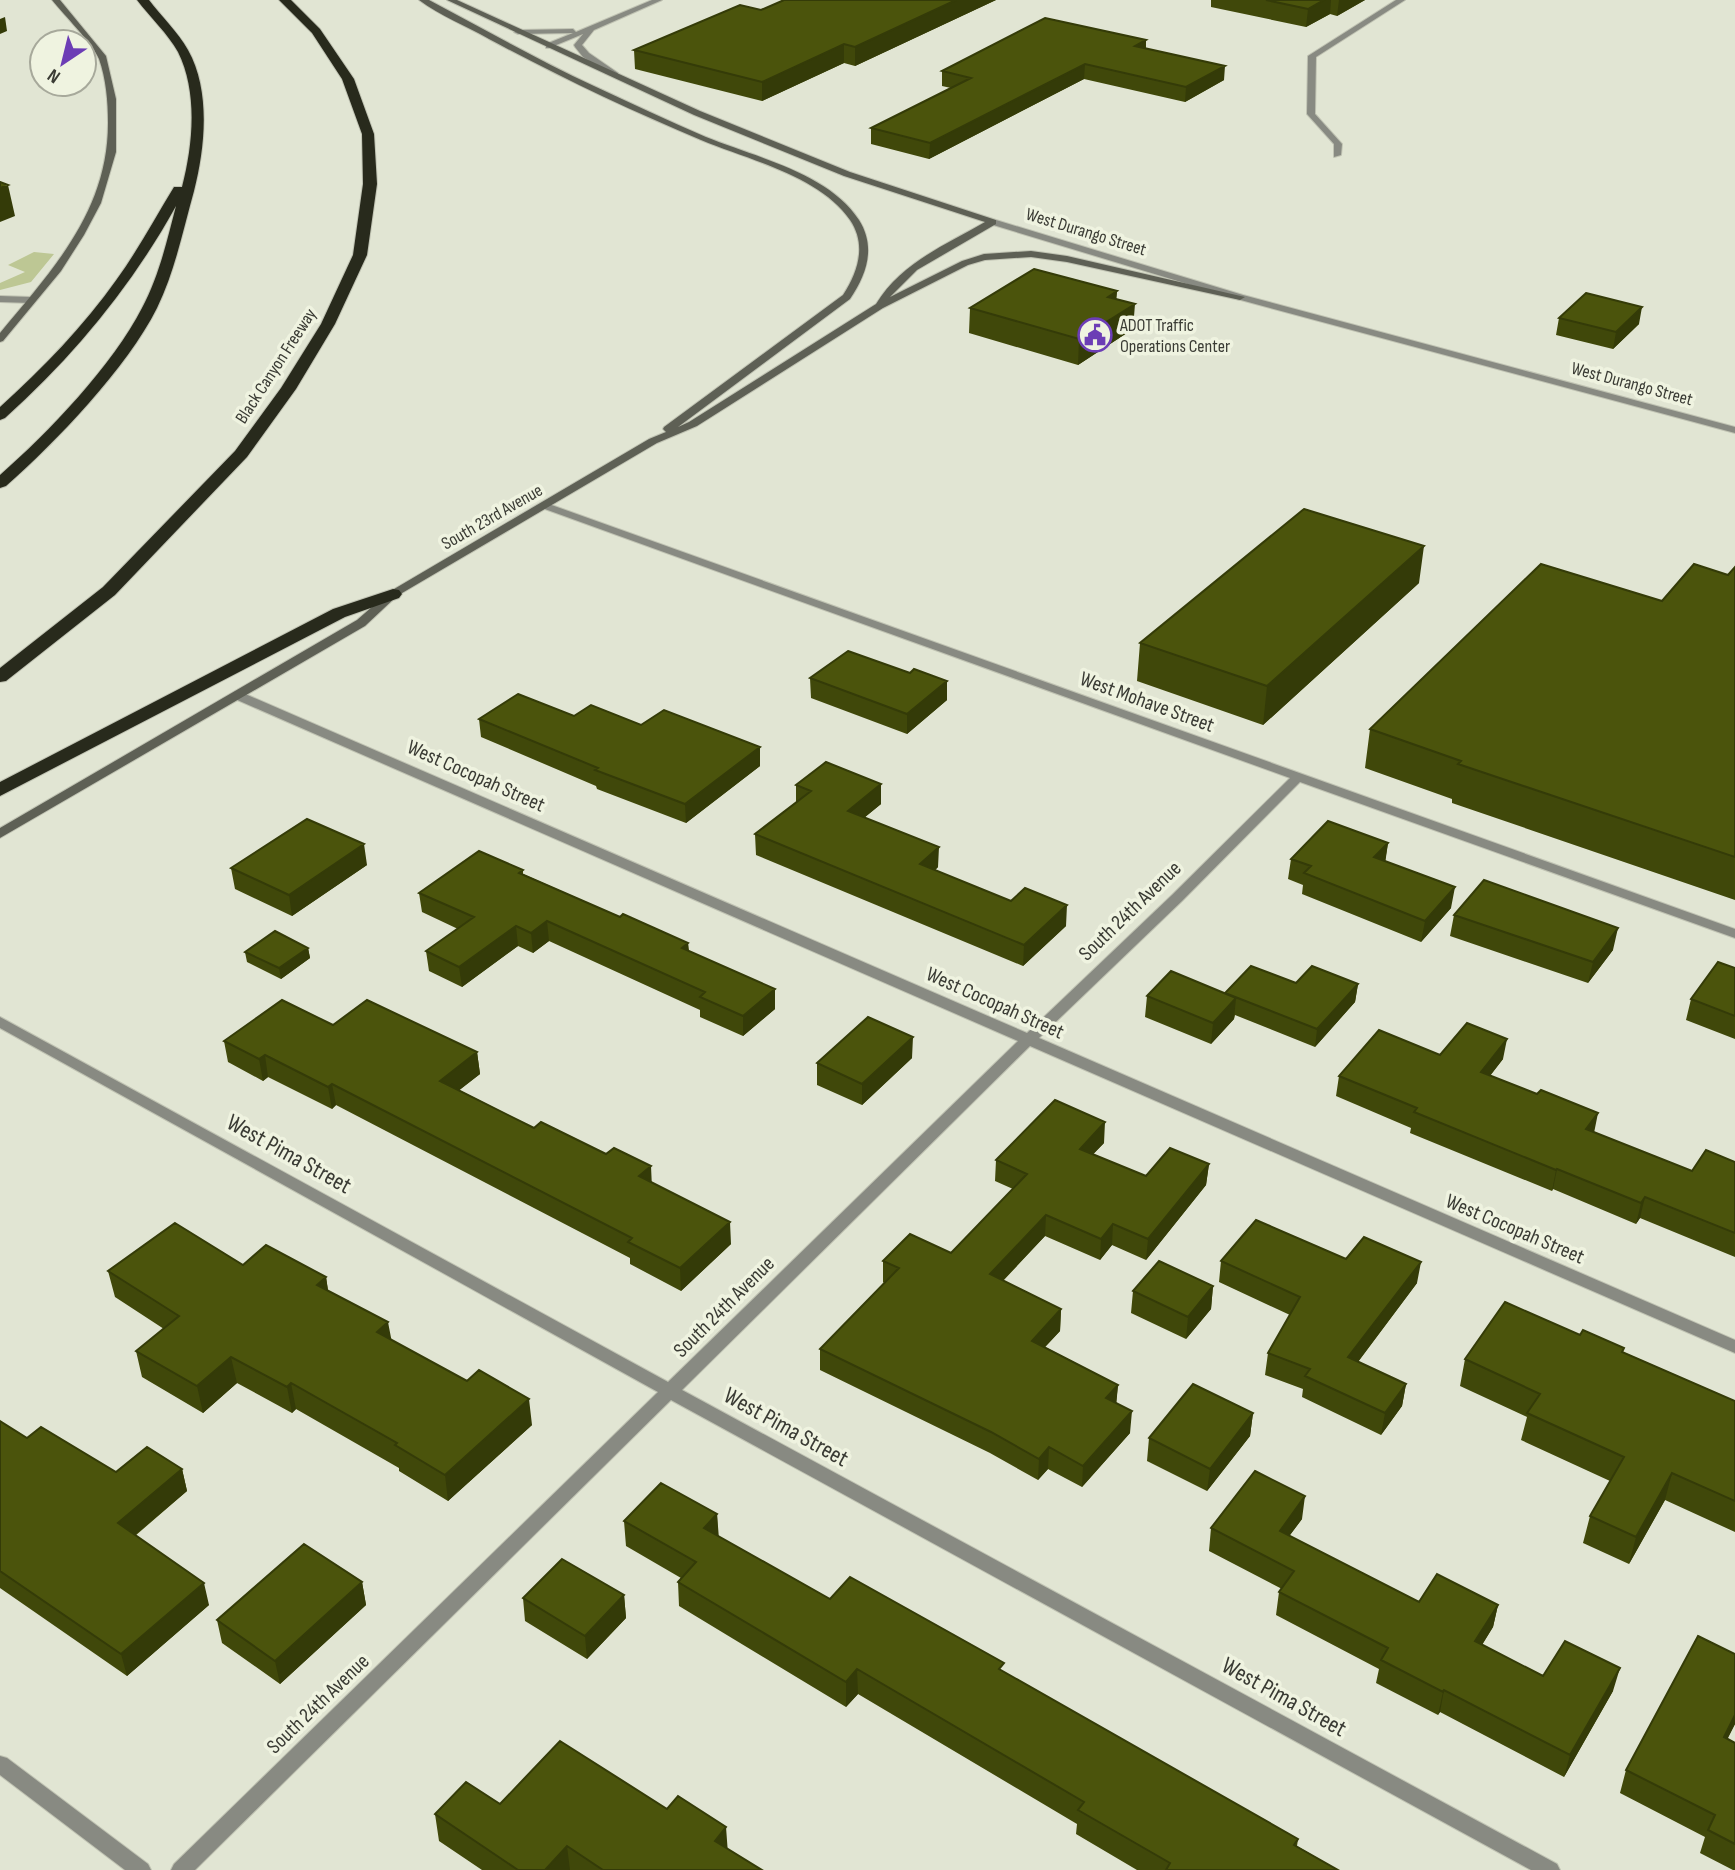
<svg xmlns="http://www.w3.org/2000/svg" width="1735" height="1870" viewBox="0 0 1735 1870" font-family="'Sofia Sans Condensed',sans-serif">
  <rect width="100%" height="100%" fill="#e1e5d3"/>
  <path fill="#bdc794" d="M34,252L54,254L31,282L0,290V283L25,272L8,265Z"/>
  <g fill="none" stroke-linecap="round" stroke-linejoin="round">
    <defs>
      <path id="minor" d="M1396,0H1405L1316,57L1315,114L1342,144L1341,155L1334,157V144L1307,114L1308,56Z
        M0,296L31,297L36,300L31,303L0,302Z
        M546,503L1735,929V938L1300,782L1182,901L1039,1038L1735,1340V1353L1030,1046L682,1390L1557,1864L1560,1870H1531L671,1400L195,1870H171L174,1864L658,1392L0,1028V1017L668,1382L1018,1041L235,699L233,696L235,693H243L1027,1033L1172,895L1290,778L542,508V504Z
        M0,1756L7,1758L148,1864L151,1870H125L0,1775Z"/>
      <path id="tertiary" d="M652,0H662L594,30L582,45L589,53L618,73V77H615L583,57L575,47L574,45L583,34L549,48H546V44L573,33L518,34L514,32L518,30L573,29L576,32Z
        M990,220H996L1243,295L1735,427V433L1237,299L990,224Z"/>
      <path id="secondary" d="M52,0H60L106,56L116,99V152L101,203L84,235L61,271L3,341L0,342V333C53,269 108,211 108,123C108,101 106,79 99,59C93,44 64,15 52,0Z
        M419,0H429C484,29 538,60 594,86C631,103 669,121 706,137C755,157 829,173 859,220C876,247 867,274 850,299L678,427L689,422L876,304C901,263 945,245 985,222L844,176L694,115L447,0H457L700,111L850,172L996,220V224L917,270L890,297L962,261L984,254L1031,251L1067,256L1245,297L1240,300L1067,262L1031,257L985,260L968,265L883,308L697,426L657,443L397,596L365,626L0,838V828L357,620L389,592L649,439L666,432L663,429L664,427L843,295C858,272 867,245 850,220C820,176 749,160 701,140C629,110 558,76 489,39C467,26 440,16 419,0Z"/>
      <path id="motorway" d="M137,0H149C161,16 178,32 188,50C211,91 205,148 194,191C183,230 175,271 157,308C127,368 56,442 6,486L0,488V475C48,433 113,365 142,308C159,276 167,241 176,206C131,287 74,356 5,418L0,420V407C43,368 83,327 117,279C138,250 155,218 174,187H182C193,145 198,92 178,52C168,34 150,17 137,0Z
        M279,0H291L320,29L354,79L374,134L377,184L367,255L335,324L296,389L247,457L115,595L6,681L0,682V668L103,587L235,451L281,388L321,324L353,255L363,184L362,134L342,79L312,33Z
        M393,589L399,590L402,594L399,598L345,617L0,796V782L333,609Z"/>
    </defs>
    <use href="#minor" stroke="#c0c3b3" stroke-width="2"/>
    <use href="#tertiary" stroke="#c0c3b3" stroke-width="2"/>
    <use href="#secondary" stroke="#c0c3b3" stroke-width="2"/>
    <use href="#motorway" stroke="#c0c3b3" stroke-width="2"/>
    <use href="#minor" fill="#888a82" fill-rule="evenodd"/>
    <use href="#tertiary" fill="#888a82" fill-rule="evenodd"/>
    <use href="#secondary" fill="#5e6055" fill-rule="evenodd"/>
    <use href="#motorway" fill="#282a1c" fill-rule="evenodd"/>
  </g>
  <path fill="#40480a" d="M784,0H996L855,66L844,63L762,101L635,69L634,50L761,10Z
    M1211,0H1365L1337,16L1330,14L1306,27L1211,7Z
    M1146,40V48L1224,80L1185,102L1084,79L929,159L871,144V128L951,88L942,86V71Z
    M1117,291L1116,299L1133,329L1078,365L969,333L970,308Z
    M1559,318L1639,324L1613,349L1556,335Z
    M1735,567V900L1452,803V799L1365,768L1370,729L1662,601L1728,575Z
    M1419,583L1263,725L1137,681L1140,643Z
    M910,673L947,681V700L907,734L811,698L810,678Z
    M574,716L641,725L760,766L686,823L597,789L596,786L481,737L479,719Z
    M881,784V804L865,817L938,867L935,870L1066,926L1023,966L756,855L755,834L796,803V785Z
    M1388,843L1385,861L1451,908L1421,942L1302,894L1303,885L1288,879L1291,859Z
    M367,865L292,916L235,889L231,868Z
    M523,870V874L620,917L688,943L689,951L775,1009L743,1036L700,1017V1010L549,941L533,953L518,946L462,987L429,971L426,951L458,929L422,912L419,893Z
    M1454,915L1613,950L1588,983L1450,936Z
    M308,948L310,958L281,979L247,962L245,952Z
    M1735,968V1039L1686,1020L1691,999Z
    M1296,983L1358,984L1355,1002L1315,1047L1235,1015L1234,1019L1211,1044L1145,1017L1147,996L1225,993Z
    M333,1025L477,1052L480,1074L459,1090L534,1128L652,1183L731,1244L681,1291L630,1264V1258L336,1105L332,1109L268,1077L263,1081L228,1062L224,1041Z
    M1440,1055L1503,1059L1490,1076L1594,1132L1692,1171L1735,1162V1257L1640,1218L1636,1224L1553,1189L1552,1191L1410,1133L1411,1128L1336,1096L1339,1076Z
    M912,1058L862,1105L817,1085V1063Z
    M1104,1143L1093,1154L1146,1176L1209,1164L1206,1185L1146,1260L1112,1245L1100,1260L1045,1236L1003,1281L1061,1309L1060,1331L1045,1347L1118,1385L1116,1403L1130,1433L1082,1487L1048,1469L1038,1480L990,1453L820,1370V1349L884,1283L883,1282V1261L951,1253L1013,1189L995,1181L996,1160Z
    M1346,1259L1417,1283L1358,1362L1406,1384L1402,1406L1381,1435L1302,1397L1303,1389L1265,1375L1268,1353L1290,1315L1219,1282L1221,1261Z
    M243,1265L326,1277L328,1291L391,1340L532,1425L448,1501L399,1471V1468L296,1409L292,1413L237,1383L203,1413L142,1377L136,1351L164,1329L115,1297L108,1271Z
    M1213,1286L1211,1309L1186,1339L1131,1313L1133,1291Z
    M1580,1335L1623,1352L1735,1401V1532L1665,1500L1629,1564L1583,1543L1590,1516L1610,1481L1521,1440L1527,1417L1460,1386L1465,1359Z
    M1253,1413L1250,1436L1207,1491L1147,1461L1149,1438Z
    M0,1421L27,1438L116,1472L182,1469L187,1491L135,1536L209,1605L127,1676L0,1588Z
    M717,1514L718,1536L830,1599L1003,1672L1298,1839L1297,1846L1338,1870H1137L1076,1834L1077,1824L858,1694L846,1707L679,1606L678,1582L681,1578L626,1546L624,1521Z
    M1302,1519L1289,1536L1419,1602L1498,1605L1493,1627L1482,1645L1543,1676L1613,1691L1564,1777L1440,1712L1438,1715L1376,1683L1379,1669L1276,1615L1279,1592L1282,1589L1209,1551L1211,1528Z
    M362,1582L366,1605L280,1684L222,1643L217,1620Z
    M624,1595L626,1618L587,1659L525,1621L523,1598Z
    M1735,1654V1724L1727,1739L1735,1743V1870H1733L1700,1853L1705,1837L1620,1793L1626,1770Z
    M500,1804L728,1849L762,1870H482L439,1841L435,1814Z"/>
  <path fill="#343b08" d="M956,0H996L855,66V47Z
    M1324,0H1331L1330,14L1306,27L1308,9Z
    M1339,0H1365L1337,16Z
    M5,17L7,31L0,34V19Z
    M1146,40L1145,54L1135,46Z
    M844,44V63L762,101V82Z
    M1085,64L1084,79L929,159L930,143Z
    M1225,66L1224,80L1185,102L1186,87Z
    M8,185L15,216L0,222V188Z
    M1117,291L1115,316L1135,304L1133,329L1078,365L1079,339L1108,297Z
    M1642,307L1639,324L1613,349L1616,332Z
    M1424,546L1419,583L1263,725L1267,686Z
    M947,681V700L907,734V714Z
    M760,747V766L686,823L685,804Z
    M881,784V804L848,831V811Z
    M1388,843L1385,864L1374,857Z
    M364,844L367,865L292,916L289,895Z
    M939,847L938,867L920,885V864Z
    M1455,887L1451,908L1421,942L1425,921Z
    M1067,905L1066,926L1023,966L1024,945Z
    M547,921L549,941L533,953L531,933Z
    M516,926L518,946L462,987L459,967Z
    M1618,928L1613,950L1588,983L1593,962Z
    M688,943L689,963L682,948Z
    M308,948L310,958L281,979L279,968Z
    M1358,984L1355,1002L1315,1047L1317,1029Z
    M775,989V1009L743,1036V1016Z
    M1236,998L1234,1019L1211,1044L1213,1023Z
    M913,1037L912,1058L862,1105V1084Z
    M1507,1039L1503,1059L1477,1092L1481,1072Z
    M477,1052L480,1074L443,1103L440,1081Z
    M265,1055L268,1077L263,1081L259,1059Z
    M332,1084L336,1105L332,1109L328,1087Z
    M1598,1113L1594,1133L1586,1129Z
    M1105,1122L1104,1143L1079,1169L1080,1149Z
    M1209,1164L1206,1185L1146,1260L1148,1239Z
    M651,1166L652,1188L639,1176Z
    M1557,1169L1553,1189L1552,1191L1556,1170Z
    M1645,1197L1640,1218L1636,1224L1641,1203Z
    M1046,1215L1045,1236L989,1295L990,1274Z
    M730,1222L731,1244L681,1291L680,1268Z
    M1113,1224L1112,1245L1100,1260L1101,1239Z
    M1421,1262L1417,1283L1345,1379L1348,1357Z
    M326,1277L330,1303L317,1285Z
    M1213,1286L1211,1309L1186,1339L1188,1317Z
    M1061,1309L1060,1331L1031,1362L1032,1341Z
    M388,1322L393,1348L377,1332Z
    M231,1357L237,1383L203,1413L197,1386Z
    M291,1383L296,1409L292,1413L287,1387Z
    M1406,1384L1402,1406L1381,1435L1385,1413Z
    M1118,1385L1116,1407L1106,1398Z
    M529,1399L532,1425L448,1501L445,1475Z
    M1132,1411L1130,1433L1082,1487L1083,1466Z
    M1253,1413L1250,1436L1207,1491L1210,1469Z
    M1049,1447L1048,1469L1038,1480L1039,1459Z
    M182,1469L187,1491L123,1545L118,1523Z
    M1672,1473L1665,1500L1629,1564L1636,1537Z
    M1305,1496L1302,1519L1276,1554L1280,1531Z
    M717,1514L719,1539L704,1528Z
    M362,1582L366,1605L280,1684L275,1661Z
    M204,1583L209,1605L127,1676L121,1654Z
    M624,1595L626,1618L587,1659L585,1636Z
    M1498,1605L1493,1627L1470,1664L1475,1641Z
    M1620,1668L1613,1691L1564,1777L1570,1755Z
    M857,1669L858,1694L846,1707V1682Z
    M1444,1690L1440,1712L1438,1715L1443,1692Z
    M1735,1715V1724L1717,1760L1724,1737Z
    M726,1827L728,1854L715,1841Z
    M567,1846L570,1870H545Z"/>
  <path fill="#4b540c" stroke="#343b08" stroke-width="2" d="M784,0H956L855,47L844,44L762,82L634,50L740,5L761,10Z
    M1266,0H1324L1308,9Z
    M1045,18L1146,40L1135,46L1225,66L1186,87L1085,64L930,143L871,128L971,78L942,71Z
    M0,182L8,185L0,188Z
    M1034,269L1117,291L1108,297L1135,304L1079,339L970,308Z
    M1586,293L1642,307L1616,332L1559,318Z
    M1304,509L1424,546L1267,686L1140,643Z
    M1541,564L1662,601L1694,564L1728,575L1735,567V857L1458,764L1461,761L1370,729Z
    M848,651L910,673L914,669L947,681L907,714L810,678Z
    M518,694L574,716L591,705L641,725L664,710L760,747L685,804L595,770L598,768L479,719Z
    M826,762L881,784L848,811L939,847L920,864L1011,901L1025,888L1067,905L1024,945L755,834L811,791L796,785Z
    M307,819L364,844L289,895L231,868Z
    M1328,821L1388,843L1374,857L1455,887L1425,921L1304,873L1311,866L1291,859Z
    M479,851L523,870L519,873L620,917L623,914L688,943L682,948L775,989L743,1016L700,997L705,992L547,921L531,933L516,926L459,967L426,951L474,917L419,893Z
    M1484,880L1618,928L1593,962L1454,915Z
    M275,931L308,948L279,968L245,952Z
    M1718,962L1735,968V1016L1691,999Z
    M1251,966L1296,983L1312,966L1358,984L1317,1029L1225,993Z
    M1171,971L1236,998L1213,1023L1147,996Z
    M282,1000L333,1025L367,1000L477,1052L440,1081L534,1128L541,1122L606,1154L614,1148L651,1166L639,1176L730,1222L680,1268L628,1242L632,1238L332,1084L328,1087L265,1055L259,1059L224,1041Z
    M868,1017L913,1037L862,1084L817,1063Z
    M1467,1023L1507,1039L1481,1072L1537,1094L1541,1090L1598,1113L1586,1129L1692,1171L1706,1150L1735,1162V1233L1645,1197L1641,1203L1557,1169L1556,1170L1414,1112L1417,1108L1339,1076L1379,1030L1440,1055Z
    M1055,1100L1105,1122L1080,1149L1146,1176L1170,1148L1209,1164L1148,1239L1113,1224L1101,1239L1046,1215L990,1274L1061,1309L1032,1341L1118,1385L1106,1398L1132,1411L1083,1466L1049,1447L1039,1459L991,1432L820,1349L899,1268L883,1261L910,1234L951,1253L1027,1174L996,1160Z
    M1256,1220L1346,1259L1364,1237L1421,1262L1348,1357L1406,1384L1385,1413L1305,1376L1310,1369L1268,1353L1300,1297L1221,1261Z
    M175,1223L243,1265L266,1245L326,1277L317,1285L388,1322L377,1332L467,1381L479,1370L529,1399L445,1475L395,1445L397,1443L291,1383L287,1387L231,1357L197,1386L136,1351L179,1316L108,1271Z
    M1159,1261L1213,1286L1188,1317L1133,1291Z
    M1505,1302L1580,1335L1583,1330L1624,1348L1622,1352L1735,1401V1501L1672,1473L1636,1537L1590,1516L1624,1457L1527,1413L1540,1394L1465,1359Z
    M1193,1384L1253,1413L1210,1469L1149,1438Z
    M0,1421L27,1438L41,1427L116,1472L147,1447L182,1469L118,1523L204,1583L121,1654L0,1571Z
    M1255,1471L1305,1496L1280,1531L1419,1602L1437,1574L1498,1605L1475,1641L1543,1676L1565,1641L1620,1668L1570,1755L1444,1690L1443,1692L1381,1660L1388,1648L1279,1592L1294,1571L1211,1528Z
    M661,1483L717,1514L704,1528L830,1599L850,1577L1004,1663L999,1669L1298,1839L1294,1845L1338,1870H1166L1170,1863L1078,1810L1084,1802L857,1669L846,1682L678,1582L696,1562L624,1521Z
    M304,1544L362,1582L275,1661L217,1620Z
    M562,1559L624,1595L585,1636L523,1598Z
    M1698,1636L1735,1654V1715L1724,1737L1735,1743V1844L1708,1830L1715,1815L1626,1770Z
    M560,1741L667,1809L678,1796L726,1827L715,1841L762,1870H603L567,1846L545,1870H518L435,1814L466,1782L500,1804Z"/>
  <defs>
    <symbol id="civic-ring" viewBox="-11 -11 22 22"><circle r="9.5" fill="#eff3e0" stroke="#6c3db5" stroke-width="1.5"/><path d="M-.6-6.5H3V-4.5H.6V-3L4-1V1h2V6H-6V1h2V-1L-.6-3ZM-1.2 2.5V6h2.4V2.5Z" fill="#6c3db5"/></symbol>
  </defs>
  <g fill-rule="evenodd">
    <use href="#civic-ring" x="1076" y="316" width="38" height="38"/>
  </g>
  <g text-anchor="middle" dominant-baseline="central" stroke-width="7" stroke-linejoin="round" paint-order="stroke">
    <g font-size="18" fill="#3a3b34" stroke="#eff3e0">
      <text transform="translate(1086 232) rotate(17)">West Durango Street</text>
      <text transform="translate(276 366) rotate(-57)">Black Canyon Freeway</text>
      <text transform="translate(1632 384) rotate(15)">West Durango Street</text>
      <text transform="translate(492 517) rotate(-30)">South 23rd Avenue</text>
    </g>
    <g font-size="18" fill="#3a3b34" stroke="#eff3e0" text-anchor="start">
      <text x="1120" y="325">ADOT Traffic<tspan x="1120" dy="21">Operations Center</tspan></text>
    </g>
    <g font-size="21" fill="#3a3b34" stroke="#eff3e0">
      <text transform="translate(1147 702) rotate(20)">West Mohave Street</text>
      <text transform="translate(476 776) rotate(24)">West Cocopah Street</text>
      <text transform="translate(1130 911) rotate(-44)">South 24th Avenue</text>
      <text transform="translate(995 1003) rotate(24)">West Cocopah Street</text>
      <text transform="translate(1515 1229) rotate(23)">West Cocopah Street</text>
      <text transform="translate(724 1307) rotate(-45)">South 24th Avenue</text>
      <text transform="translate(318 1704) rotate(-44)">South 24th Avenue</text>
    </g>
    <g font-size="24" fill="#3a3b34" stroke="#eff3e0">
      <text transform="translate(289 1154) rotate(29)">West Pima Street</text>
      <text transform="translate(786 1427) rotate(29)">West Pima Street</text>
      <text transform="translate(1284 1697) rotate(29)">West Pima Street</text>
    </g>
  </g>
  <g transform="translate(63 63) rotate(215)"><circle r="33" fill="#eff3e0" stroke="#a7a99b" stroke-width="2"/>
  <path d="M0-5L12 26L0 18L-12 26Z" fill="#6c3db5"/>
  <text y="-10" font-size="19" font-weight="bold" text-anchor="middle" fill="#3a3b34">N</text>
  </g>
</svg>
